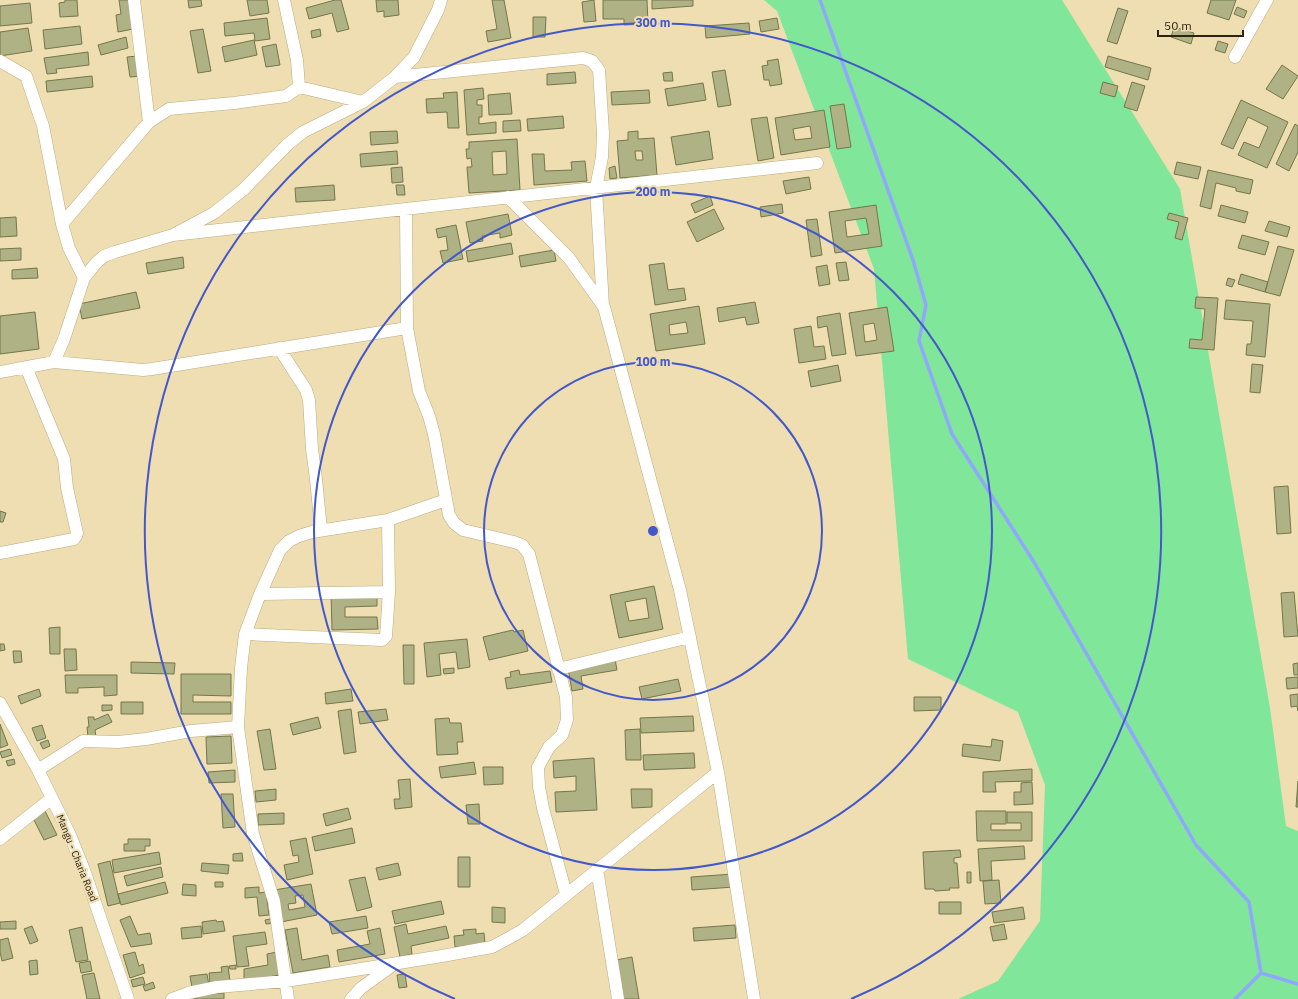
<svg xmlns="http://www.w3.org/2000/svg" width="1298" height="999" viewBox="0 0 1298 999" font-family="'IBM Plex Sans',sans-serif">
  <rect width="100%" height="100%" fill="#efdeb1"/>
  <path fill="#80e69a" d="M764,0H1062L1180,189L1270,708L1286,826L1298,831V999H958L998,981L1040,921L1045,785L1018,712L908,659L874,269L777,11Z"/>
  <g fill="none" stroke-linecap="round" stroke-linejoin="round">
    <path stroke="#90a8fb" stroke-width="3.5" d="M820,0L913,260L926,305L919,341L952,434L1034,562L1196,845L1249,902L1261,973L1298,984
      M1235,999L1261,973"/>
  </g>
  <path fill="#afb285" stroke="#74764b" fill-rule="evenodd" d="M65,0H77L78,16L60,17L59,3L65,2Z
    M119,0H128L133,29L118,32L116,15L121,14Z
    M188,0H201L202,6L189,8Z
    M247,0H267L269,13L250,16Z
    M335,0H341L349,29L337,32L332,13L309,19L306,8Z
    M376,0H398L399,15L384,17V11L377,12Z
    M492,0H504L511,38L488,42L486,31L497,29Z
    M594,0L596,21L584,22L582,2Z
    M603,0H647L648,24L624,25V19H603Z
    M652,0H693V6L652,9Z
    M1211,0H1236L1229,20L1207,13Z
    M30,3L32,23L0,26V6Z
    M1237,7L1247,11L1244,18L1234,14Z
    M1118,8L1128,11L1117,44L1107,41Z
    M533,17H546L545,37H533Z
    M267,18L270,39L255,41L254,33L225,36L224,23Z
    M777,18L779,29L761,32L759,21Z
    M749,23L750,34L706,38L705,26Z
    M80,26L82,44L45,49L43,30Z
    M1174,27L1194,33L1191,44L1171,37Z
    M28,28L32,51L0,56V32Z
    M203,29L211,71L198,73L190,31Z
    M320,29L321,36L312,38L311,31Z
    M126,37L128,48L101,55L98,45Z
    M254,40L257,55L225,62L222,47Z
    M1218,41L1228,44L1225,53L1215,50Z
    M276,44L280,65L266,67L262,47Z
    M88,52L89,65L56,69L57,73L47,74L44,58Z
    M138,56L141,76L130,77L127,57Z
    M1108,56L1151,68L1148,80L1105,67Z
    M778,59L782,84L770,86L769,80H764L762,66L768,65L767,61Z
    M1282,65L1298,76L1283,99L1266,89Z
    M725,70L731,105L718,107L712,72Z
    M575,72L576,83L547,85V74Z
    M672,72L673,81H664L663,73Z
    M92,76L93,87L47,92L46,81Z
    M1103,82L1118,86L1115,97L1100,93Z
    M1132,82L1145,86L1137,111L1124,107Z
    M703,83L706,100L668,106L665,89Z
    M483,88L484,99L477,100V105H482V117H479V124L496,122V133L467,135L464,90Z
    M649,90L650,103L612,105L611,92Z
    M457,92L459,128H448L447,112L427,113L426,99L444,98L443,93Z
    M510,93L512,114L489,115L488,95Z
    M1241,100L1288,122L1267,168L1238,155L1244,142L1259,148L1268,127L1248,117L1233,149L1221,144Z
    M844,104L851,147L837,149L830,106Z
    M824,110L830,147L781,155L775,118ZM810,126L812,138L795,140L793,129Z
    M563,116L564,128L528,131L527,119Z
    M767,117L774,158L758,161L751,119Z
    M520,120L521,131L503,132V121Z
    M1295,124L1298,126V152L1289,171L1276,164Z
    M397,131L398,143L371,145L370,132Z
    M638,131V139L654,138L657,175L620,178L617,141L628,140V132ZM635,151H642L643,160H636Z
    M709,131L713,159L676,165L671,137Z
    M517,139L520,190L469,193L467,167H472L471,158L467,159L466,149H469V142ZM506,151L507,174L493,175L492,152Z
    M397,151L398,164L361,167L360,154Z
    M532,154H544L545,171L572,170L571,162L585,161L587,181L534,185Z
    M1177,162L1201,167L1198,179L1174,174Z
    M615,166L617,178L610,179L609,168Z
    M402,167L403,182L392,183L391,168Z
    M1208,170L1253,180L1250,194L1236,191V188L1216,183L1211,209L1200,206Z
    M809,177L811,189L786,194L783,181Z
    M334,185L335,200L296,202L295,188Z
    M396,185H404L405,195H397Z
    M710,196L713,205L695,213L691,204Z
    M782,204L783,213L761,217L760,207Z
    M876,205L882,246L835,253L829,212ZM866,218L869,234L847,237L845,221Z
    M1221,205L1248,212L1245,223L1218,216Z
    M714,209L724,229L697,242L687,222Z
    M1169,213L1188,218L1182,240L1175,238L1179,222L1167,219Z
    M508,214L512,235L500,238V233L482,236L483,241L470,243L466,222Z
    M16,217L17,236L0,237V218Z
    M817,219L822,255L811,257L806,220Z
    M1269,221L1290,227L1287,237L1265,231Z
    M456,225L463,259L443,263L440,251L448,250L446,236L438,238L436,229Z
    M1242,235L1269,242L1265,255L1238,248Z
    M511,243L513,254L468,262L466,251Z
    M1278,246L1294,250L1280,296L1265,292Z
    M21,248V260L0,261V249Z
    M554,250L556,261L521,267L519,256Z
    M183,257L184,268L148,274L146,263Z
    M846,262L849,280L839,281L836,263Z
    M664,263L668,290L684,288L686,300L655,305L649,265Z
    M827,265L830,284L819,286L816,267Z
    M37,268L38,278L12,279V270Z
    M1241,274L1268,282L1265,292L1238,284Z
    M1228,278L1235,280L1232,287L1226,285Z
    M136,292L140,308L82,319L79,304Z
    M1196,297L1218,298L1214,350L1189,348L1190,339L1202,340L1205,309L1195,308Z
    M1226,300L1270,304L1265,357L1246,355L1247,344H1251L1253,321L1224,319Z
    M755,302L759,323L747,325L745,317L719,322L717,308Z
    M699,306L705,344L656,351L650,314ZM686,322L688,333L670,335L669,325Z
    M887,307L894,351L856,356L849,313ZM874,323L877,340L865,342L863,325Z
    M35,312L39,349L0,354V316Z
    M840,313L846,354L832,356L827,326L818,328L817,317Z
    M811,326L814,347L824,346L826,359L799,363L794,329Z
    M1252,364L1263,365L1260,393L1250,392Z
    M838,365L841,381L811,387L808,371Z
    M1288,486L1291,533L1277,534L1274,487Z
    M0,511L6,513L3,522H0Z
    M654,586L663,629L619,638L610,595ZM646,598L649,618L629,621L625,602Z
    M1294,592L1298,636L1284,637L1281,593Z
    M377,593V606L345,607V617H377L378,629L332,630L331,594Z
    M60,627V654H50L49,628Z
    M513,630L514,632L523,630L528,651L489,660L483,637Z
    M467,639L470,667L458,669L456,652L439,654L441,675L427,677L424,643Z
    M0,644H4L5,650L0,651Z
    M403,645H414V684H404Z
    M64,649H76L77,670L65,671Z
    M13,651H21L22,662L14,663Z
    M615,659L617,670L581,676L583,689L572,691L568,668Z
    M131,662L175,663L174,674L131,673Z
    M1298,663V675H1294L1293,664Z
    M454,668V673L444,674L443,669Z
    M519,670L520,675L550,671L552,682L507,689L505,678L511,677L510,672Z
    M181,674H231V696L193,695V702H231V714H181Z
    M65,675H117V695L104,696V687L78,688V693H66Z
    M1298,677V688L1287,689L1286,678Z
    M678,679L681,691L642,699L639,687Z
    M39,689L41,696L21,704L18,696Z
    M351,689L353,701L326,704L325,693Z
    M1298,694V711L1297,706L1291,707L1290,695Z
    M914,697H941V710L914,711Z
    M121,702H143V714H121Z
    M102,705H112V710L102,711Z
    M351,709L356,752L344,754L338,711Z
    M386,709L388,720L360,724L358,712Z
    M108,714L112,722L95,730L96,737L88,738L87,727H89L88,717H94V720Z
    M693,716L694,731L641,733L640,718Z
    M318,717L321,728L293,735L290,724Z
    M449,718L450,723H461L463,742H457L458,754L437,755L435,719Z
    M0,724L8,745L0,748Z
    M42,725L46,738L37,741L32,728Z
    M270,729L276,769L264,770L257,731Z
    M640,729L641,760H626L625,730Z
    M231,736L232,763L207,764L206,737Z
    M992,739L1003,741L1000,761L962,756L963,744L991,747Z
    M48,740L50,746L43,749L40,743Z
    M10,749L12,755L2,758L0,752Z
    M694,753L695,768L644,770L643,755Z
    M594,758L597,810L556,812L555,792L576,791V776L554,778L553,761Z
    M14,759L15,764L8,766L6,761Z
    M474,762L476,774L441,778L439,767Z
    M483,767H503V784L484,785Z
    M1032,769V781L995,782L996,792H983V772Z
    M235,770V782L209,783L208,772Z
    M410,779L412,807L395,809L394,799H400L398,780Z
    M1298,781V807H1296Z
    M1032,782L1033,804L1014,805V792H1021V783Z
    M276,789V800L256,802L255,791Z
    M631,789H652V807L632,808Z
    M221,794H233L235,827L223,828Z
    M479,804L480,824H468L466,805Z
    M348,808L351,819L326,826L323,814Z
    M45,811L57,835L44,840L32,816Z
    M976,811H1006V824H991V830H1021V823H1007V812H1032V841H977Z
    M284,813V824L258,825V814Z
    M352,828L355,843L315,851L312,837Z
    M306,838L313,874L287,880L284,865L299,862L298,855L293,856L290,841Z
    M128,839H150V846H145V851H124V844H128Z
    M1024,846L1025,859L991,861L992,880L980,881L978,849Z
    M960,850L961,857L954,858V863H957L959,888H949L950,890L935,891L934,889H925L923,852Z
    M159,852L161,864L114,873L112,860Z
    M242,853L243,861H233V854Z
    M458,857H470V887H458Z
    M110,861L120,903L108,906L98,864Z
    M202,863L229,865L228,874L201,871Z
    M398,863L401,875L379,880L376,868Z
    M161,867L163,877L127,886L124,876Z
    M967,872H971V883H967Z
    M733,874L734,887L692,890L691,877Z
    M365,877L372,907L357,911L349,880Z
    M999,880L1001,903L985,904L983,881Z
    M165,882L168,893L121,905L118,894Z
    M215,882H223V887H215Z
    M183,884L196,885V896L182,895Z
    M311,884L317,915L281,922L274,890ZM303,895L305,907L289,910L288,904L296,903L295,896Z
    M259,887V893L266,892L269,915L259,916L257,897L245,898V888Z
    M441,901L444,914L395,924L392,911Z
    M939,902H961V914H939Z
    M492,907L505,908V923L492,922Z
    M1023,907L1025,919L994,923L992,912Z
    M130,916L138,935L150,933L152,944L131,947L120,920Z
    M366,916L368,928L332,934L329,922Z
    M275,918L276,923L266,924L265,920Z
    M216,920L217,922L223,921L225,931L203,934L202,922Z
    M16,921V929H0V922Z
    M406,924L408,934L446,926L449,938L411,946L412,954L400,957L394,927Z
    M1004,924L1007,939L993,941L990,927Z
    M735,925L736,938L694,941L693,928Z
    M32,926L38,941L30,944L24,929Z
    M201,926L202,937L182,939L181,928Z
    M82,927L88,960L76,962L69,930Z
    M297,928L302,960L328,955L330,967L293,973L285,930Z
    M380,928L385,954L339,962L337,950L370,944L367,931Z
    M476,929V934L484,933L485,944L455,947L454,936L464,935L463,930Z
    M265,932L267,944L246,947L249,966L237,967L233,936Z
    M8,938L13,958L2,961L0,952V940Z
    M135,952L139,966L143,964L145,973L130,978L123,955Z
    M277,952L280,975L244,981V969L268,965L267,954Z
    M632,957L639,999H622L616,960Z
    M37,960L38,974L30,975L29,961Z
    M90,961L92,971L81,973L79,963Z
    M236,965V969H230L229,966Z
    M228,966L230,981L210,983L209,973L222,972L221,967Z
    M94,973L100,999H87L82,975Z
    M207,974L209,985L192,988L190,976Z
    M405,974L407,987L399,988L397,975Z
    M143,977L145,984L133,987L131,980Z
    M153,982L155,988L145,991L143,986Z
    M224,993V999H194L193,995Z"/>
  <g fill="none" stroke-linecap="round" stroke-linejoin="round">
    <defs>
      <path id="minor" d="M134,0L149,122
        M284,0L297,60L299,87
        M1235,57L1267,0
        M0,61L26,76L43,126L62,224L69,248L84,278
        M395,77L583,58L592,61L599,70L603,133L602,157L596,188L603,306
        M508,197L569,258L604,307L680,590L718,772L754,999
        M406,209L407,328L419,391L429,416L434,434L449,515L454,523L463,530L514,542L522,545L529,554L566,697L567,720L562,735L549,747L538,767L539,787L543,808L566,894
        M62,224L149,122L169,109L234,103L286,96L299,87L363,102
        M173,235L817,163
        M279,348L306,390L309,400L312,449L316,479L321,530
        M54,362L64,339L84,278L96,263L104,256L115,252L173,235L214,213L244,189L288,144L303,132L363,102L395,77L414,57L438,10L441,0
        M0,372L54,362L143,370L152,369L407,328
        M0,553L74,539L76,536L77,533L67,488L64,459L26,367
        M260,594L389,592
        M245,634L382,640L386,636L389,592L388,520
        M558,669L690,637
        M0,703L38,770L70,835L84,870L128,999
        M38,770L83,741L118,742L146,739L191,731L238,727
        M0,839L52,798
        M597,869L618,999
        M172,999L188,993L217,987L286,981L442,956L492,947L507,939L523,930L718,772
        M288,999L274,901L253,834L238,727L241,668L245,634L260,594L280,550L289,541L299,536L312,532L388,520L446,500
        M351,999L361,988L393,965"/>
    </defs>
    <use href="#minor" stroke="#bbab7f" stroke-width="13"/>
    <use href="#minor" stroke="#fff" stroke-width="12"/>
  </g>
  <g fill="none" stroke="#4258cb" stroke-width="2">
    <circle cx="653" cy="531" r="169"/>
    <circle cx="653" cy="531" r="339"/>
    <path d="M455 999A508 508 0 1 1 851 999"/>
  </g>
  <g text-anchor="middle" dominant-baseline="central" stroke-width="4" stroke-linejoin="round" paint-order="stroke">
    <g font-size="10" fill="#2a2412" stroke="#efdeb1">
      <text transform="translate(77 858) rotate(68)">Mangu - Charia Road</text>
    </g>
  </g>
  <circle cx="653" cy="531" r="6" fill="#4258cb" stroke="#efdeb1" stroke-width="2"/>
  <g font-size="12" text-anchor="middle" font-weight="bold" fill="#4258cb" stroke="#efdeb1" stroke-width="4" stroke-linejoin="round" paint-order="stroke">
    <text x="653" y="27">300 m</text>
    <text x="653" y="196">200 m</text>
    <text x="653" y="366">100 m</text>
  </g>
  <path d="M1158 30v6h85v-6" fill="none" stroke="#2a2412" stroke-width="2"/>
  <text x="1164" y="30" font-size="12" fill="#2a2412" stroke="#efdeb1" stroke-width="3" paint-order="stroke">50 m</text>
</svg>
